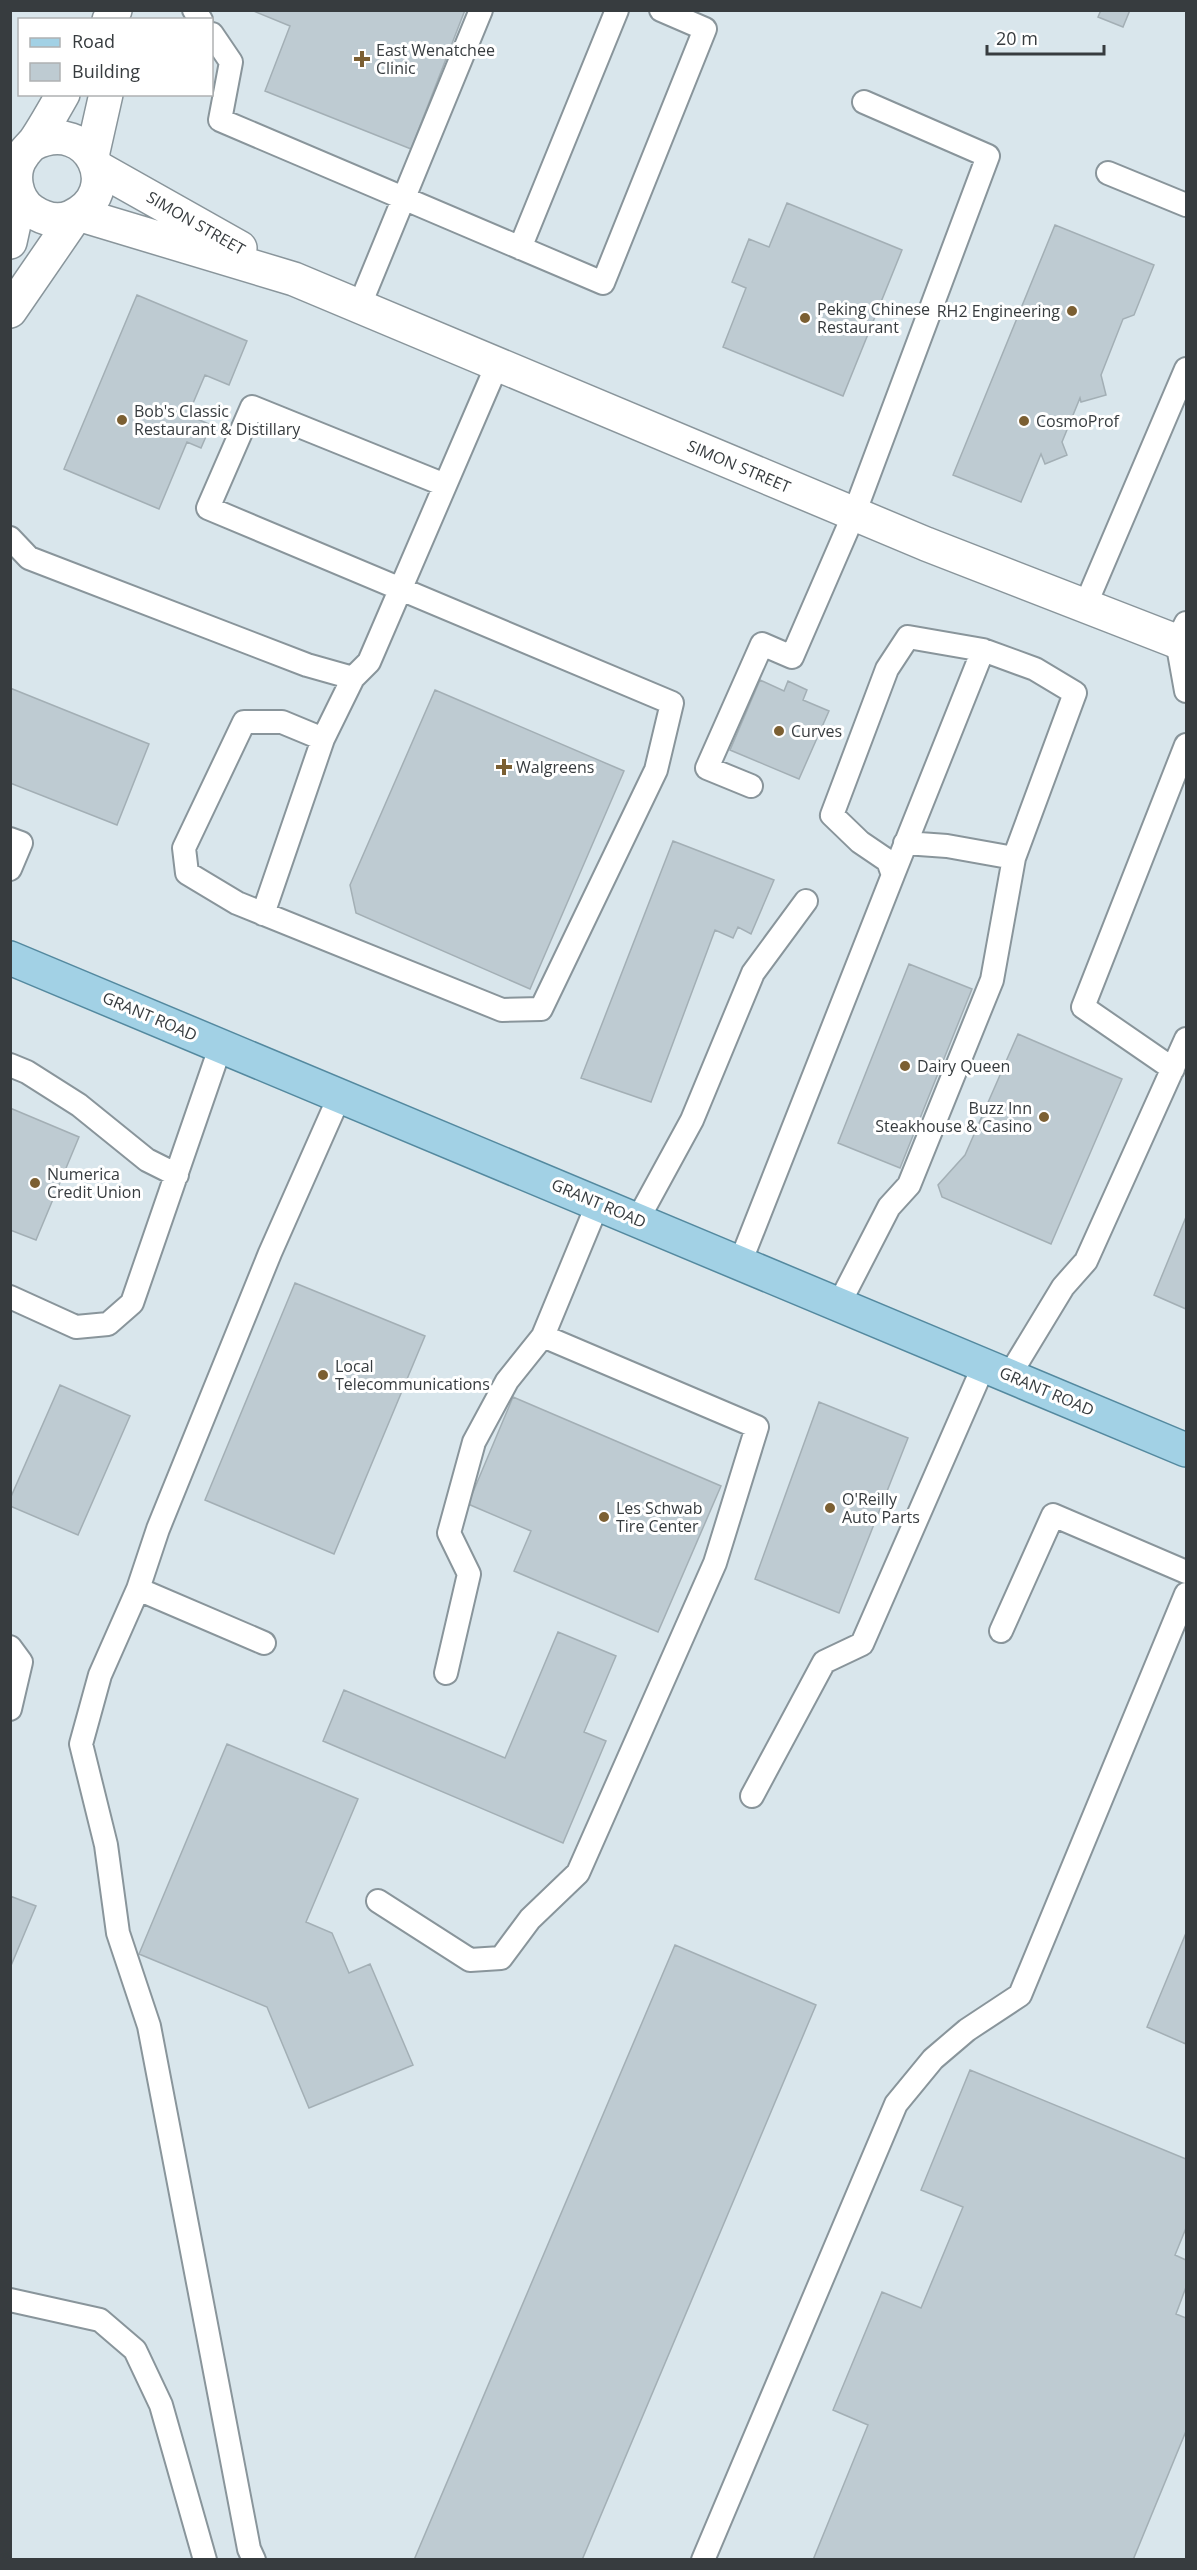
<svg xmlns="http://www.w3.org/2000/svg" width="1197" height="2570" viewBox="0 0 1197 2570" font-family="'Open Sans',sans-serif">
  <rect width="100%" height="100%" fill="#d9e6ec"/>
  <path fill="#becbd2" stroke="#a3afb5" stroke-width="1.5" d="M251,10H465L411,149L265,91L290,26Z
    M1101,10H1130L1123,27L1098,17Z
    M787,203L902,250L843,396L723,347L746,288L732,282L749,239L769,247Z
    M1055,225L1154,265L1134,315L1123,319L1101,375L1106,395L1081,402L1080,398L1062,442L1067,455L1045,464L1041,454L1021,502L953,475Z
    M137,295L247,341L229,385L205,375L188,415L211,425L201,448L187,442L159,509L64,469Z
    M760,680L784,691L788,681L807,690L803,700L829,711L799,779L730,750Z
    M10,688L149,744L117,825L10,783Z
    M435,690L624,771L530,989L356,913L350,885Z
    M673,841L774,880L751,934L738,927L733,938L715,930L651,1102L581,1078Z
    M909,964L972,989L900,1168L838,1143Z
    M1018,1034L1122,1079L1051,1244L942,1197L938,1185L965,1155Z
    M10,1108L79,1137L36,1240L10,1230Z
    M1186,1217V1309L1154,1295Z
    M295,1283L425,1336L334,1554L205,1500Z
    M60,1385L130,1416L78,1535L10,1506V1499Z
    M513,1397L721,1486L658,1632L514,1571L531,1531L468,1504Z
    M819,1402L908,1438L839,1613L755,1579Z
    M558,1632L616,1656L584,1732L606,1741L563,1843L323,1741L344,1690L505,1758Z
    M227,1744L358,1799L306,1922L332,1933L349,1973L370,1964L413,2065L309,2108L267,2007L139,1954Z
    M10,1896L36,1906L10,1968Z
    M1186,1933V2044L1147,2027Z
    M675,1945L816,2005L582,2560H414Z
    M970,2070L1186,2159V2228L1175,2255L1186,2260V2287L1176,2314L1186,2318V2431L1133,2560H813L868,2425L833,2410L882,2292L921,2308L963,2207L921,2190Z"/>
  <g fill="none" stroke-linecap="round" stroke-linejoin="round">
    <defs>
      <path id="service" d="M194,10L201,20
        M212,34L231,62L220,120L603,283L705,29L661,10
        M1108,173L1186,205
        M520,248L617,10
        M359,307L481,10
        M10,538L29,558L307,665L353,678L369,662L497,365
        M1085,606L1186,369
        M1186,623L1177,641L1186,691
        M353,678L323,739L282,722H244L184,848L187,873L237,903L502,1010L541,1009L656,770L672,703L208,508L252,407L445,485
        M751,786L707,768L762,644L792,657L854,514L988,156L864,102
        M10,839L21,843L10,869
        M905,843L947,846L1014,858
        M893,875L983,650
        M263,914L323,739
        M10,1065L27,1072L79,1105L147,1160L177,1175
        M1173,1069L1083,1007L1186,745
        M638,1219L692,1120L753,973L806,901
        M740,1263L893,875L888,861L860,842L832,815L887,669L908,637L983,650L1035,669L1075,693L1014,858L992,980L909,1185L889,1207L839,1304
        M10,1297L76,1327L108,1324L132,1303L221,1045
        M1009,1376L1063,1287L1086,1261L1186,1039
        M138,1589L100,1675L81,1744L106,1845L118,1933L149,2026L249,2549L254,2560
        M1001,1631L1053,1515L1186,1572
        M264,1643L138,1589L158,1529L270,1253L340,1095
        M10,1647L21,1662L10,1709
        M446,1673L469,1574L449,1533L474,1442L507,1381L543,1336
        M752,1796L824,1662L862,1644L984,1365
        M378,1901L470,1960L501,1958L530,1919L578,1873L715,1563L757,1427L543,1336L598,1203
        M10,2300L100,2320L135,2350L161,2405L205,2560
        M703,2560L896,2104L933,2059L967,2030L1020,1995L1186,1594"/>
      <path id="tertiary" d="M109,20L115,10
        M33,144C90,115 126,193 71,217C58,223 44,219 32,211C15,199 10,172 23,155C26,150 31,146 35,141C45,126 54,110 63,94
        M92,156L106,94
        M98,168L240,248
        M78,214L294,279L926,544L1186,645
        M10,242L20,197
        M10,311L76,215"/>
      <path id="primary" d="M10,958L1186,1450"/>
    </defs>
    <use href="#service" stroke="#89959b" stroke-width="26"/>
    <use href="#tertiary" stroke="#89959b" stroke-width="36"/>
    <use href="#primary" stroke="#54899f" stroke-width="36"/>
    <use href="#service" stroke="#fff" stroke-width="22"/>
    <use href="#tertiary" stroke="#fff" stroke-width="33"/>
    <use href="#primary" stroke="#a2d1e5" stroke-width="33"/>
  </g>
  <g fill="#7b5f32" stroke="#fff" stroke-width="2">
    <path d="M359 50h6v6h6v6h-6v6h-6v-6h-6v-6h6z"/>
    <circle cx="1072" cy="311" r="6"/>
    <circle cx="805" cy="318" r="6"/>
    <circle cx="122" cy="420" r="6"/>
    <circle cx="1024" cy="421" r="6"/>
    <circle cx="779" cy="731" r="6"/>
    <path d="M501 758h6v6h6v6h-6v6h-6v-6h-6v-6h6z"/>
    <circle cx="905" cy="1066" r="6"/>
    <circle cx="1044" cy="1117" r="6"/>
    <circle cx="35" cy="1183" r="6"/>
    <circle cx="323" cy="1375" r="6"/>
    <circle cx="830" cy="1508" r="6"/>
    <circle cx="604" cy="1517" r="6"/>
  </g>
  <g text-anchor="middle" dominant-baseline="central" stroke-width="6" stroke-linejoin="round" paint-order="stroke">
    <g font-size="16" fill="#373c3f" stroke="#fff" text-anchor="start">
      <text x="376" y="50">East Wenatchee<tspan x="376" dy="18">Clinic</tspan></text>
      <text x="817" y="309">Peking Chinese<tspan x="817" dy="18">Restaurant</tspan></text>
      <text x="1060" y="311" text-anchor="end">RH2 Engineering</text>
      <text x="134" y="411">Bob's Classic<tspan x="134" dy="18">Restaurant &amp; Distillary</tspan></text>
      <text x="1036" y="421">CosmoProf</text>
      <text x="791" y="731">Curves</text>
      <text x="516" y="767">Walgreens</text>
      <text x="917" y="1066">Dairy Queen</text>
      <text x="1032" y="1108" text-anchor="end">Buzz Inn<tspan x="1032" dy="18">Steakhouse &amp; Casino</tspan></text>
      <text x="47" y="1174">Numerica<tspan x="47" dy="18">Credit Union</tspan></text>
      <text x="335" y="1366">Local<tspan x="335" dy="18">Telecommunications</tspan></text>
      <text x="842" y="1499">O'Reilly<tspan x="842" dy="18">Auto Parts</tspan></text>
      <text x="616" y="1508">Les Schwab<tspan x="616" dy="18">Tire Center</tspan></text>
    </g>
    <g font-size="16" fill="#373c3f" stroke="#fff">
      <text transform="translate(196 223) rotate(30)">SIMON STREET</text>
      <text transform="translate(739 466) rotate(23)">SIMON STREET</text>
      <text transform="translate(150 1016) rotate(23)">GRANT ROAD</text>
      <text transform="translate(599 1203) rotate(23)">GRANT ROAD</text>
      <text transform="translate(1047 1391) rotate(23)">GRANT ROAD</text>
    </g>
  </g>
  <rect width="1197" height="2570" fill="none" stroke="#373c3f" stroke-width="24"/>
  <rect x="18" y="18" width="195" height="78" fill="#ffffff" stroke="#afb1b2" stroke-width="1.5"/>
  <rect x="30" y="38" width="30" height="9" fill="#a2d1e5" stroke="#afb1b2" stroke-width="1.5"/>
  <text x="72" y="48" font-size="18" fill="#373c3f">Road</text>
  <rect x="30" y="63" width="30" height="18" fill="#becbd2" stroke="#afb1b2" stroke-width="1.5"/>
  <text x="72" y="78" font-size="18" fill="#373c3f">Building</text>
  <path d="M987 45v9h117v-9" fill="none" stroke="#373c3f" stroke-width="3"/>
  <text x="996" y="45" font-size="18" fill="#373c3f" stroke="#ffffff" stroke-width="4.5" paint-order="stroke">20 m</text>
</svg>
